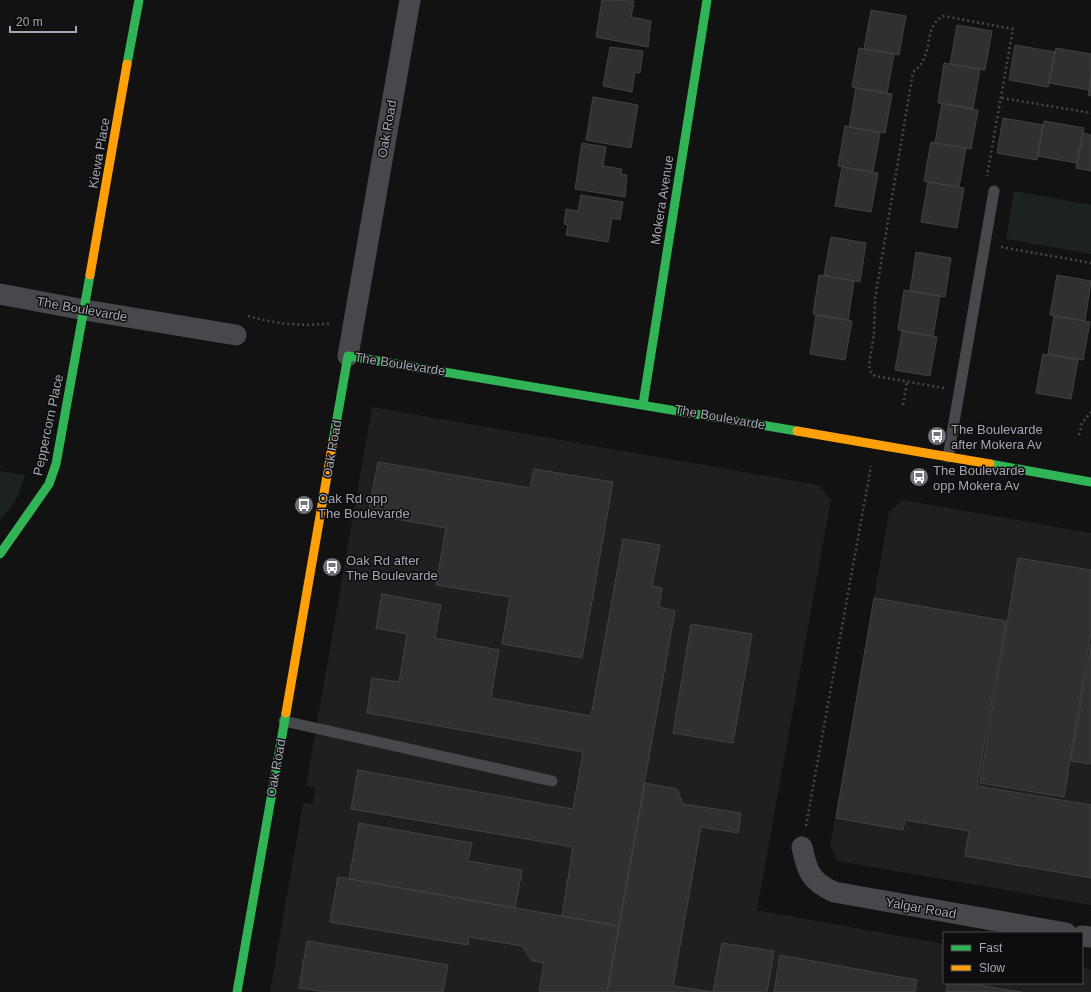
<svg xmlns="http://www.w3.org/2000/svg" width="1091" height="992" viewBox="0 0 1091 992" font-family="Helvetica,sans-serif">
  <rect width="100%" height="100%" fill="#121213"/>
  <path fill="#1f1f21" d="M372,407L819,485L831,500L757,910L944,944V983H1082V968L1091,970V992H270L303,803L313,804L315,788L306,786Z
    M903,500L1091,533V905L838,861L830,846L889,512Z"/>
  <path fill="#1c231e" d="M1014,191L1091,205V254L1006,239Z
    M0,471L25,475L15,502L0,520Z"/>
  <path fill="#303032" stroke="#424246" d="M602,0L634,1L631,17L651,21L648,47L596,37Z
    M871,10L906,16L899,55L864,49Z
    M957,25L992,31L985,70L950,64Z
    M1015,45L1055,52L1048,87L1009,80Z
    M610,47L643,51L640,73L635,72L632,92L603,86Z
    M859,48L894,54L887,93L852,87Z
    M1056,48L1091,54V78L1089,90L1049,83Z
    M944,63L980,69L973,109L938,103Z
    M1091,78V96L1088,95Z
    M856,88L892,94L885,133L849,127Z
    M593,97L638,105L631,148L586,140Z
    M942,103L978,110L971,149L935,143Z
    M1003,118L1043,125L1037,160L997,153Z
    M1044,121L1084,128L1077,163L1037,156Z
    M845,126L880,133L873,172L838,166Z
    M1083,133L1091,135V171L1076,168Z
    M931,142L966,148L959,187L924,181Z
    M582,143L606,147L603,166L622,169L621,174L627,175L625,197L575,189Z
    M842,167L878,173L871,212L835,206Z
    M928,182L964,188L957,228L921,222Z
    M581,195L623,202L620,220L612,218L608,242L566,235L568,225L564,224L566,209L578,211Z
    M831,237L866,243L860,282L824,275Z
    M916,252L951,258L945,297L910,291Z
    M819,275L854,281L848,320L813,314Z
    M1057,275L1091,281L1085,321L1050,315Z
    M904,290L940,296L933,336L898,330Z
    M816,315L852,321L845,360L810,354Z
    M1054,316L1090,322L1083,360L1048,354Z
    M902,331L937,337L930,376L895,370Z
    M1043,354L1078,360L1071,399L1036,393Z
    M378,462L530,488L534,469L613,482L582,658L502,644L510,597L436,585L446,528L368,514Z
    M623,539L660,545L652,586L662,588L659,607L675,611L619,926L562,916L573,847L351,809L358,770L573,809L583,752L367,713L372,678L399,682L407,634L376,628L382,594L441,605L435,638L499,650L491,698L591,716Z
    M1018,558L1091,570V632L1064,797L980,783Z
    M874,598L1006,621L977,786L1091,805V878L965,856L969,831L905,820L903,830L836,818Z
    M691,624L752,634L733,743L673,733Z
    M1091,644V764L1071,761Z
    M645,783L677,789L683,804L741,813L738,833L701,827L673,986L713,992L722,943L774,951L767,992H607Z
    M359,823L472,843L468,861L522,870L515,908L349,879Z
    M338,877L619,926L607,992H539L544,963L532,961L522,946L469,937L468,945L330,922Z
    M307,941L448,965L443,992H326L299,988Z
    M780,955L917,980L915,992H774Z
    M948,983H965L1021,992H946Z"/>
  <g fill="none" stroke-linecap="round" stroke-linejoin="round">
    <path stroke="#48484d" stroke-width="2.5" stroke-dasharray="2 3" stroke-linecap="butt" d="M1002,98L1091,113
      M1001,247L1091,263
      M248,316C276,324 303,327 332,323
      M944,388L875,376L870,371L869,365L874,334L875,299L913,72C936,55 921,29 943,16L1013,29L987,176
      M903,405L907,382
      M1079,435L1082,423L1091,412
      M806,826L871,466"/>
    <path stroke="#47484b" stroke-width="11" d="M948,457L994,191
      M284,721L552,781"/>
    <path stroke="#47484b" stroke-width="21" d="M0,294L85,310L236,335
      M348,356L410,0
      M802,847C807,871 810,881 834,892L1066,933
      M1082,936L1091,937"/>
    <path stroke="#30b455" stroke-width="9" d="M127,64L139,0
      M643,404L707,0
      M333,441L348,356L797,431
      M990,464L1091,482
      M0,554L49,484L56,464L90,275
      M237,992L286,713"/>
    <path stroke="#ff9f0a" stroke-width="9" d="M90,275L127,64
      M797,431L990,464
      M286,713L333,441"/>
  </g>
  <defs>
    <symbol id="bus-disc" viewBox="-11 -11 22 22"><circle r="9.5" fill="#71727b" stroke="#0d0d0e"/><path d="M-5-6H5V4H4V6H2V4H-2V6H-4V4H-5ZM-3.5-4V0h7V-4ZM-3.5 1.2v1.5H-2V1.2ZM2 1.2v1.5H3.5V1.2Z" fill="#fff"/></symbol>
  </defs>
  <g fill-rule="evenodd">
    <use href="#bus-disc" x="926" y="425" width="22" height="22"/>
    <use href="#bus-disc" x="908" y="466" width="22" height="22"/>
    <use href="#bus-disc" x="293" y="494" width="22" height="22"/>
    <use href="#bus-disc" x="321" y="556" width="22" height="22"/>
  </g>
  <g text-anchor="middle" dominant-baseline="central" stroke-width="3" stroke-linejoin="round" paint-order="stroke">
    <g font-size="13" fill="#a4a6b3" stroke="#0d0d0e">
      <text transform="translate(387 129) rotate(-80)">Oak Road</text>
      <text transform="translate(99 153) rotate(-80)">Kiewa Place</text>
      <text transform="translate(662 200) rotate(-81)">Mokera Avenue</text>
      <text transform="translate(82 309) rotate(10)">The Boulevarde</text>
      <text transform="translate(400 364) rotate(9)">The Boulevarde</text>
      <text transform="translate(720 417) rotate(10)">The Boulevarde</text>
      <text transform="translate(48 425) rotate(-78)">Peppercorn Place</text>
      <text transform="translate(332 449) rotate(-80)">Oak Road</text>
      <text transform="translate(276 768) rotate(-80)">Oak Road</text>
      <text transform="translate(921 908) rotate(10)">Yalgar Road</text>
    </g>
    <g font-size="13" fill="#a4a6b3" stroke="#0d0d0e" text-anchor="start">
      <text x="951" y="429">The Boulevarde<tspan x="951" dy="15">after Mokera Av</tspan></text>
      <text x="933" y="470">The Boulevarde<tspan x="933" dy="15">opp Mokera Av</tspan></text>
      <text x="318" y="498">Oak Rd opp<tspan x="318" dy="15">The Boulevarde</tspan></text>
      <text x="346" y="560">Oak Rd after<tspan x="346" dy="15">The Boulevarde</tspan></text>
    </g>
  </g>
  <rect x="943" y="932" width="140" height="52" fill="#0d0d0e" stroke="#494a50"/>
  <rect x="951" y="945" width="20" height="6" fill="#30b455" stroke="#494a50"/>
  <text x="979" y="952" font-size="12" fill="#a4a6b3">Fast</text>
  <rect x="951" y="965" width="20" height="6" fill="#ff9f0a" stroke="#494a50"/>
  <text x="979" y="972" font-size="12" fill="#a4a6b3">Slow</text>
  <path d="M10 26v6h66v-6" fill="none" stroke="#a4a6b3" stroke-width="2"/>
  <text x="16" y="26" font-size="12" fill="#a4a6b3" stroke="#0d0d0e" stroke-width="3" paint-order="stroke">20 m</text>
</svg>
